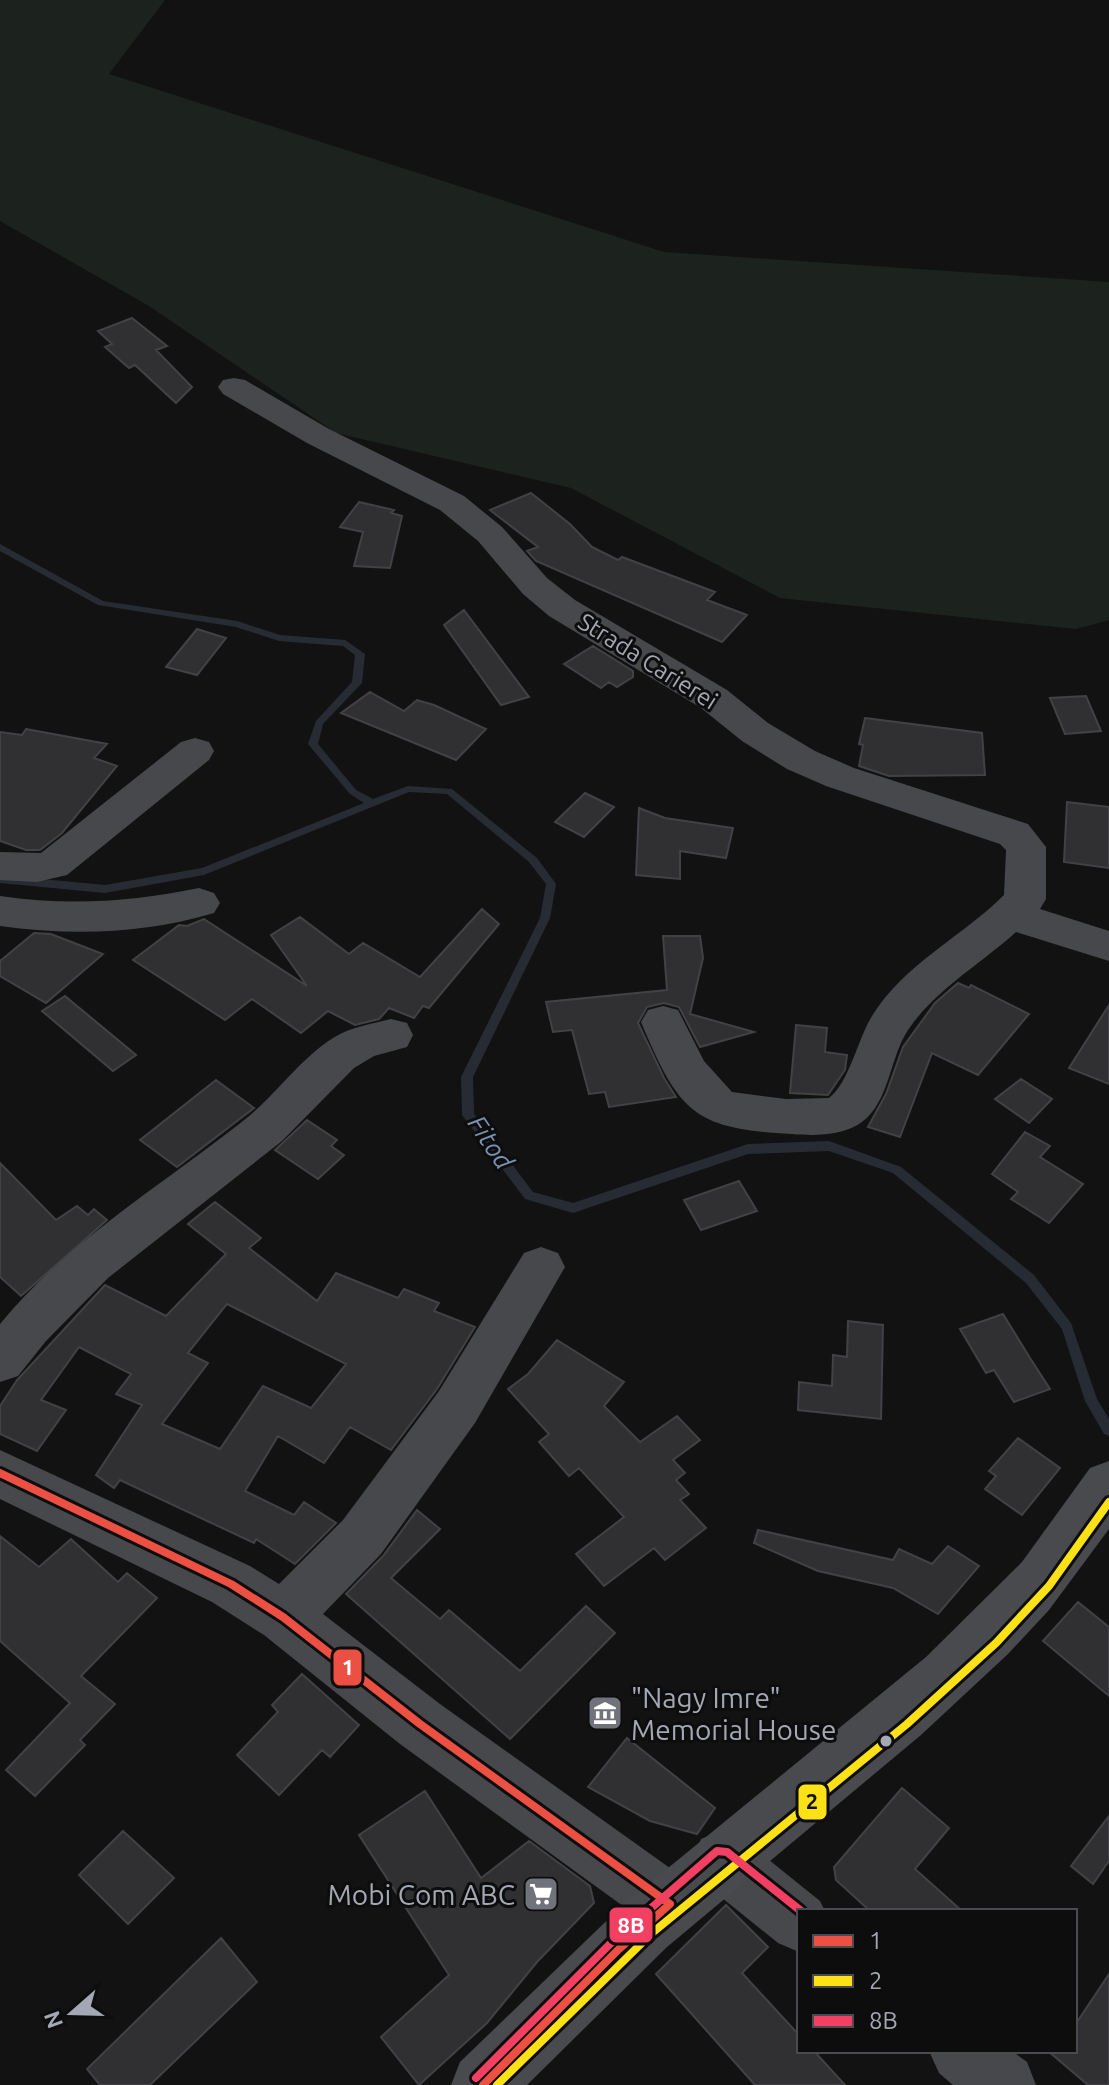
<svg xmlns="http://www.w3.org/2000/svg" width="1109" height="2085" viewBox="0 0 1109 2085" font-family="Ubuntu,sans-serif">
  <rect width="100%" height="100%" fill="#121213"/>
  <path fill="#1c231e" d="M0,0H165L109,74L664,252L1109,282V620L1076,629L780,598L571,488L336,433L149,306L0,221Z"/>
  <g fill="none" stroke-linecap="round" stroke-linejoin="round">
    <path fill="#272c34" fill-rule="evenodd" d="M0,544L103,601L237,621L280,635L345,640L365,654L362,683L323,724L318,744L356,790L373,799L408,786L452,789L537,858L556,884L550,918L473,1077L474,1114L533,1192L573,1203L748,1144L829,1141L901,1167L1034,1275L1071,1323L1097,1399L1109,1419V1436L1104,1434L1085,1401L1062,1329L1026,1283L893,1173L829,1151L748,1154L573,1213L525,1199L462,1115L461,1077L540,918L546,884L529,862L447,794L409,792L204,875L105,893L0,883V875L105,885L202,868L364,803L350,794L308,744L316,721L352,682L355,655L343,646L279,641L236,627L98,605L0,551Z"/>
  </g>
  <path fill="#303032" stroke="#424246" stroke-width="2" fill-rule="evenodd" d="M132,318L167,346L156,350L192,387L176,403L135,365L129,368L105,347L112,344L98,331Z
    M531,493L570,524L592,547L618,560L622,557L715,592L707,600L747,615L722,642L536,561L527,551L538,547L490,510Z
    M359,502L394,510L391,513L402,516L390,568L354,566L363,532L340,527Z
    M464,610L529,697L501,705L444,625Z
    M197,629L226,638L197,675L166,667Z
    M593,646L633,671V677L617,687L609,682L601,688L564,664Z
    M370,692L404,711L417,700L434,705L486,729L456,760L341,713Z
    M1086,696L1101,731L1065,734L1050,698Z
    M865,718L982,733L985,775L889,776L859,766L863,745L859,744Z
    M26,729L107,744L94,758L117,766L62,833L40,850H26L0,841V732L22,735Z
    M585,793L614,807L584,837L555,822Z
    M1067,802L1109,807V868L1064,862Z
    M639,808L665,818L733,828L726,858L680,851V879L636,875Z
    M482,909L499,924L429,1008L423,1006L414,1018L389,1008L379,1019L355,1025L328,1011L301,1033L252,999L225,1020L133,960L179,925L187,926L204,919L307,986L271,935L300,917L349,954L363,943L420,977Z
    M34,933L51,934L103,954L46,1003L0,976V961Z
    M663,936H700L703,958L690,1014L754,1032L700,1047L679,1007L664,1003L647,1007L638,1023L664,1078L676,1097L609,1107L605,1092L589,1094L572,1030L553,1032L546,1002L667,990Z
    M958,983L969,988L971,985L1029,1014L978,1075L932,1053L900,1137L868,1127L886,1094L903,1047L935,1003Z
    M65,996L136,1055L113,1071L42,1011Z
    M1109,1005V1084L1069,1068Z
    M796,1025L827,1028L825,1052L847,1055L845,1070L828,1095L790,1093Z
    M1021,1079L1052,1099L1029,1123L995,1099Z
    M216,1080L254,1108L177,1167L140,1140Z
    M307,1120L337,1140L331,1146L344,1155L318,1179L275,1150Z
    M1025,1132L1050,1146L1040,1157L1083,1184L1049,1223L1011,1199L1018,1192L992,1174Z
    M0,1163L56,1220L77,1206L88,1215L94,1209L107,1220L21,1296L0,1277Z
    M739,1181L757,1211L701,1230L684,1200Z
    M215,1202L261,1238L249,1248L317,1301L336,1273L398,1298L404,1289L439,1303L434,1311L475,1327L437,1389L391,1450L350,1427L324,1463L278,1436L245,1491L294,1515L304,1502L336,1523L295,1564L256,1539L254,1543L120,1480L114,1488L96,1475L142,1405L116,1394L131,1374L79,1347L41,1400L66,1410L37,1451L0,1434V1406L17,1380L105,1285L166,1316L226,1254L188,1224ZM227,1304L346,1364L311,1408L263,1386L220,1449L162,1424L208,1363L188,1353Z
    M1003,1314L1030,1358L1050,1389L1014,1402L994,1370L986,1373L960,1329Z
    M848,1321L883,1325L881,1419L798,1410L799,1382L832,1386L833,1355L847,1357Z
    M557,1340L624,1382L604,1406L640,1442L677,1416L700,1440L673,1460L685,1473L676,1480L689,1494L680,1500L706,1528L665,1560L654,1548L604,1586L576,1554L624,1517L579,1468L569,1476L539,1442L549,1434L508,1389L528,1374Z
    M1018,1438L1060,1468L1022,1515L985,1489L996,1476L989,1471Z
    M417,1510L440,1529L391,1578L440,1619L449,1610L520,1671L586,1606L615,1633L510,1739L346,1594L383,1556Z
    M758,1530L893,1560L899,1549L932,1564L948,1546L979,1566L938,1614L893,1588L818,1571L754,1543Z
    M0,1536L39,1567L71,1539L118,1582L127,1573L157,1598L81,1676L115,1704L80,1740L85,1745L35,1796L6,1770L70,1703L0,1641Z
    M1078,1602L1109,1627V1696L1043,1641Z
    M302,1674L359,1725L330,1757L322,1750L279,1795L237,1755L278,1712L272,1705Z
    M627,1738L715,1808L697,1834L650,1821L588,1787Z
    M902,1788L949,1828L915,1869L962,1911H870L836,1880L834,1867Z
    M425,1791L481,1878L529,1841L590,1886L594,1903L537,1962L487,2023L419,2085L381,2037L449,1975L359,1835Z
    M1109,1816V1861L1093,1884L1071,1866Z
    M123,1831L174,1878L128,1924L79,1875Z
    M726,1905L768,1947L742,1973L799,2035V2051H814L845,2085H755L656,1974Z
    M221,1938L257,1982L150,2085H100L87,2069Z
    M1109,1974V2085H1088L1048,2051H1075V2025Z"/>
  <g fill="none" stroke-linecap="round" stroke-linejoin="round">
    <path fill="#47484b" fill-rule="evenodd" d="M234,378L245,380L329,429L464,496L502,527L547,578L575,600L727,690L768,723L815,751L854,768L1028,824L1046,847V899L1040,909L1109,931V961L1016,932C981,964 930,993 905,1035C890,1061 888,1103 862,1122C843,1136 814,1136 792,1134C693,1129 679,1112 641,1022L648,1010L663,1006L678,1010L704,1061L732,1092L786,1099L829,1098C849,1083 858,1038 872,1016C903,965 963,936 1004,895L1006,850L1000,844L826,786L787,769L742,741L701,708L549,616L523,594L478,541L440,510L307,443L223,394L218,387L223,380Z
      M195,738L209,742L214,751L209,760L67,875L37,882L0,880V852L41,853L181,742Z
      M199,888L214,893L220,903L214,913C144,934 71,936 0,926V896C68,906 132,902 199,888Z
      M391,1019L407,1023L413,1035L407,1047L374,1056L354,1068L282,1141L108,1278L46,1341L18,1376L0,1382V1324C69,1240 164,1184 248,1117C278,1092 300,1059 333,1038C350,1027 372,1024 391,1019Z
      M541,1247L558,1253L565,1267L475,1423L381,1554L323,1614L440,1704L691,1883L700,1904L691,1925L670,1934L649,1925L400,1744L264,1635L212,1602L0,1499V1450L250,1566L279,1584L343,1520L439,1391L524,1253Z
      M722,1830L743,1839L820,1901L825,1911H799V1952L778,1943L701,1881L692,1860L701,1839Z
      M929,2051H1012L1027,2062L1036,2085H953L939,2073Z"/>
    <path fill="#494a4d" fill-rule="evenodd" d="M1109,1461V1529L1049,1610L1008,1654L921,1735L667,1947L527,2085H451L460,2062L624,1904L926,1657L1022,1562L1090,1468Z"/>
    <defs>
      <path id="bus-1" d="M0,1473L231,1584L283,1617L420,1724L670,1904
        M483,2085L619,1949L670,1904"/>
      <path id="bus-2" d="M497,2085L652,1933L907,1724L996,1643L1049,1586L1109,1502"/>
      <path id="bus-3" d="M476,2078L612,1942L717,1851L727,1852L801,1911"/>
    </defs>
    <use href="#bus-1" stroke="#0d0d0e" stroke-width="14"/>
    <use href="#bus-2" stroke="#0d0d0e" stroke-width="14"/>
    <use href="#bus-3" stroke="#0d0d0e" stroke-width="14"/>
    <use href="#bus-1" stroke="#eb5043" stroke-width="8"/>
    <use href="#bus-2" stroke="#fbe116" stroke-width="8"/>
    <use href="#bus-3" stroke="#f24062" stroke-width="8"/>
  </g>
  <defs>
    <symbol id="museum-square" viewBox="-11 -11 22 22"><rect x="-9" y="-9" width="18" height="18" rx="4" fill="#71737c" stroke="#0d0d0e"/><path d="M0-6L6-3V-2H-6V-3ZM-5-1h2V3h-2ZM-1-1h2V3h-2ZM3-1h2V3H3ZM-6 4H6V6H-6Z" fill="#fff"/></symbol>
    <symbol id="supermarket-square" viewBox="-11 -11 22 22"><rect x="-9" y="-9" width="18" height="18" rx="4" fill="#71737c" stroke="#0d0d0e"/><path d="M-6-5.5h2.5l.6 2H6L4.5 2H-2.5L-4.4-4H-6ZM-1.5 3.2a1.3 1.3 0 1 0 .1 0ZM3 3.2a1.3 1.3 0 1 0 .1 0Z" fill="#fff"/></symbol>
  </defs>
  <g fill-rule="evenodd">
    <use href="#museum-square" x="585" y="1693" width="40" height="40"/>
    <use href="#supermarket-square" x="521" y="1874" width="40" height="40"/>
  </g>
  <circle fill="#a4a7b4" stroke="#0d0d0e" stroke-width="3" cx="886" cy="1741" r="7"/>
  <g text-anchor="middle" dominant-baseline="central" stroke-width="6" stroke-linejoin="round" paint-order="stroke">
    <g font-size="24" fill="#a4a7b4" stroke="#0d0d0e">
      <text transform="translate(648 661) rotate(32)">Strada Carierei</text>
    </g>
    <g font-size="26" font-style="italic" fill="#7b91af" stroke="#0d0d0e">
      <text transform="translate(491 1142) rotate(56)">Fitod</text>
    </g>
    <g font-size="28" fill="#a4a7b4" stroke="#0d0d0e" text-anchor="start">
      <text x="631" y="1697">"Nagy Imre"<tspan x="631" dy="32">Memorial House</tspan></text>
      <text x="515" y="1894" text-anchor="end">Mobi Com ABC</text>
    </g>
  </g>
  <g stroke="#0d0d0e" stroke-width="3">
    <rect x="332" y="1648" width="31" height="39" rx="8" fill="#eb5043"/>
    <rect x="797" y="1783" width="31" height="38" rx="8" fill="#fbe116"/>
    <rect x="608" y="1906" width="46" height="38" rx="8" fill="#f24062"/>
  </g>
  <g font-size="22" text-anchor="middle" font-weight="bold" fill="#fff">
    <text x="348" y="1675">1</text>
    <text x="631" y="1933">8B</text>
  </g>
  <g font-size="22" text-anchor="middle" font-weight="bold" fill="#111">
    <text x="812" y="1809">2</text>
  </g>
  <rect x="797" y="1909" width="280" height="144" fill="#0d0d0e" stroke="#494b50" stroke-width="2"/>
  <rect x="813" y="1935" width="40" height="12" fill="#eb5043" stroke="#494b50" stroke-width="2"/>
  <text x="869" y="1949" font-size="24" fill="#a4a7b4">1</text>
  <rect x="813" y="1975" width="40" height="12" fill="#fbe116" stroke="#494b50" stroke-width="2"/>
  <text x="869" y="1989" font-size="24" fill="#a4a7b4">2</text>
  <rect x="813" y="2015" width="40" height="12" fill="#f24062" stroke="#494b50" stroke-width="2"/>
  <text x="869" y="2029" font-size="24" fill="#a4a7b4">8B</text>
  <g transform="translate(72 2013) rotate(250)" stroke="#0d0d0e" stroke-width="6" paint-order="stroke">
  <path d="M0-6L14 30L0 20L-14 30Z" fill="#a4a7b4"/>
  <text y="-12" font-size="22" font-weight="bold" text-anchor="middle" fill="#a4a7b4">N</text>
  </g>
</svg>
